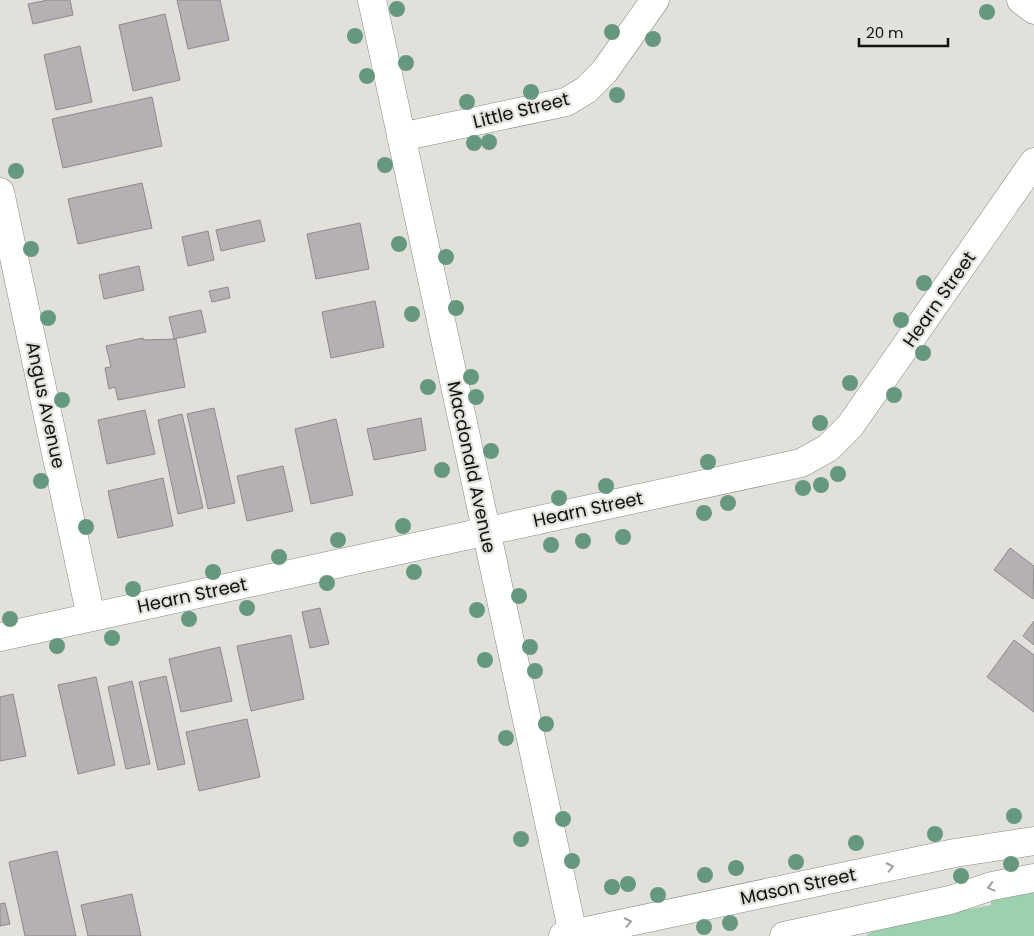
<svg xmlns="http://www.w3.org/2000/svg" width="1034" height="936" viewBox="0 0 1034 936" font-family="Poppins,sans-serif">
  <rect width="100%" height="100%" fill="#e2e0db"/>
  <path fill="#9dd0ae" d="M1034,885V936H866L877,927L991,905V893Z"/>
  <path fill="#b5b0b4" stroke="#8d898c" d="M48,0H70L73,15L33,24L28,4Z
    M177,0H220L229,40L188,49Z
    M165,14L180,80L133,91L119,25Z
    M80,46L92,102L56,110L44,55Z
    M152,97L162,146L63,168L52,119Z
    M142,183L152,228L78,244L68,199Z
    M260,220L265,241L221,251L216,230Z
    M360,223L369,269L316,279L307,234Z
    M208,231L214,260L188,266L182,237Z
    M139,266L144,290L104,299L99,275Z
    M228,287L230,298L212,302L209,291Z
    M375,301L384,347L331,358L322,312Z
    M201,310L206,332L174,339L169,317Z
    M143,338V340L176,339L185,387L118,400L115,387L109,389L105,368L111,367L106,346Z
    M214,408L235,503L208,509L187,414Z
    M145,410L155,454L107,464L98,420Z
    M182,414L203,508L178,514L158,420Z
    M421,418L426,450L374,460L367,429Z
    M336,419L353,495L311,504L295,429Z
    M283,466L293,511L247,521L237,476Z
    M163,478L173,526L118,538L108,491Z
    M1010,548L1034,566L1033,599L994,570Z
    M320,608L329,644L310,648L302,612Z
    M1034,621V645L1023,636Z
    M291,635L304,699L251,711L237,646Z
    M1014,640L1034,655V712L987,677Z
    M220,647L232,701L181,712L169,659Z
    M166,676L185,764L158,770L139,682Z
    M96,677L115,765L78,774L58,685Z
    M132,681L150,764L126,769L108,687Z
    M13,694L26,756L0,761V697Z
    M247,719L260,777L199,791L186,732Z
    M57,851L76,936H25L9,862Z
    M132,894L141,936H88L81,905Z
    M5,903L10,924L0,926V904Z"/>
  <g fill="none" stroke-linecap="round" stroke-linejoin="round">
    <defs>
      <path id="minor" d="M372,0L573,934
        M1021,0L1034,10
        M401,137L566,102L586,90L604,72L655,0
        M0,192L91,617
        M0,637L801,463L828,448L850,426L1034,162"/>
      <path id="tertiary" d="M563,936L955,853L1034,841
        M784,936L950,900L992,886L1034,878"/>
    </defs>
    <use href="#minor" stroke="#8a8984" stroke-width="29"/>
    <use href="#tertiary" stroke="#8a8984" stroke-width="29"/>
    <use href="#minor" stroke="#fff" stroke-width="28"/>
    <use href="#tertiary" stroke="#fff" stroke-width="28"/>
  </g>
  <g fill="#66987f">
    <circle cx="397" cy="9" r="8"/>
    <circle cx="987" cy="12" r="8"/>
    <circle cx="612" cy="32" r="8"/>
    <circle cx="355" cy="36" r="8"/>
    <circle cx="653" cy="39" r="8"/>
    <circle cx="406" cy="63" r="8"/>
    <circle cx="367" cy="76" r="8"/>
    <circle cx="531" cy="92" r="8"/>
    <circle cx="617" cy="95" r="8"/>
    <circle cx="467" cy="102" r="8"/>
    <circle cx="489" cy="142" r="8"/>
    <circle cx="474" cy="143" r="8"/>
    <circle cx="385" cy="165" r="8"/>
    <circle cx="16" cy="171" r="8"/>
    <circle cx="399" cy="244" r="8"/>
    <circle cx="31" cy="249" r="8"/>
    <circle cx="446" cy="257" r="8"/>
    <circle cx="924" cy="283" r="8"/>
    <circle cx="456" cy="308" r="8"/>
    <circle cx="412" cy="314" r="8"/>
    <circle cx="48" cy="318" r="8"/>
    <circle cx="901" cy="320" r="8"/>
    <circle cx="923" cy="353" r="8"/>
    <circle cx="471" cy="377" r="8"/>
    <circle cx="850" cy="383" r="8"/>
    <circle cx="428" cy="387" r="8"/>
    <circle cx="894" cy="395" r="8"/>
    <circle cx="476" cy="397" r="8"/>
    <circle cx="62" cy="400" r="8"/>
    <circle cx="820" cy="423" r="8"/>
    <circle cx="491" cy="451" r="8"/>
    <circle cx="708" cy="462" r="8"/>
    <circle cx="442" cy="470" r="8"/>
    <circle cx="838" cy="474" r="8"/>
    <circle cx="41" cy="481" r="8"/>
    <circle cx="821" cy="485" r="8"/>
    <circle cx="606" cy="486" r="8"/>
    <circle cx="803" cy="488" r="8"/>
    <circle cx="559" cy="498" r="8"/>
    <circle cx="728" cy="503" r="8"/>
    <circle cx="704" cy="513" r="8"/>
    <circle cx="403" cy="526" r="8"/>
    <circle cx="86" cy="527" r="8"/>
    <circle cx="623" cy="537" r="8"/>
    <circle cx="338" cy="540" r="8"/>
    <circle cx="583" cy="541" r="8"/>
    <circle cx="551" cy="545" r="8"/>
    <circle cx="279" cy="557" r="8"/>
    <circle cx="213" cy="572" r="8"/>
    <circle cx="414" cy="572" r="8"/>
    <circle cx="327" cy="583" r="8"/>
    <circle cx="133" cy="589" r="8"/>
    <circle cx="519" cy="596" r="8"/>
    <circle cx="247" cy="608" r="8"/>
    <circle cx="477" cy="610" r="8"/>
    <circle cx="10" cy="619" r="8"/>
    <circle cx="189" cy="619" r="8"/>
    <circle cx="112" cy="638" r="8"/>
    <circle cx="57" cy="646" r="8"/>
    <circle cx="530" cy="647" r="8"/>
    <circle cx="485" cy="660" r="8"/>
    <circle cx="535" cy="671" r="8"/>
    <circle cx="546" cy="724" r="8"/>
    <circle cx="506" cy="738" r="8"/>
    <circle cx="1014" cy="816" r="8"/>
    <circle cx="563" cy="819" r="8"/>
    <circle cx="935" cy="834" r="8"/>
    <circle cx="521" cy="839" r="8"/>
    <circle cx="856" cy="843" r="8"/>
    <circle cx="572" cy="861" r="8"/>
    <circle cx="796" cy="862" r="8"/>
    <circle cx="1011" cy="864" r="8"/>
    <circle cx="736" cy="868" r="8"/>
    <circle cx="705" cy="875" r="8"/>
    <circle cx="961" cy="876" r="8"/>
    <circle cx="628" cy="884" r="8"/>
    <circle cx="612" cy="887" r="8"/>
    <circle cx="658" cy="895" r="8"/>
    <circle cx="730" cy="923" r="8"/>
    <circle cx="704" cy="927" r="8"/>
  </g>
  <defs><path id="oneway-chevron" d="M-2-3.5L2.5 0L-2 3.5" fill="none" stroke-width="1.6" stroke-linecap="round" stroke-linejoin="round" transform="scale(1.25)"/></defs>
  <g stroke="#a09f9f">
    <use href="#oneway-chevron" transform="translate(890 867) rotate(-12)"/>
    <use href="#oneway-chevron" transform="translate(991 887) rotate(165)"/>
    <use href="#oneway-chevron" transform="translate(628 922) rotate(-12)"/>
  </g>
  <g text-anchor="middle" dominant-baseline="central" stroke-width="4.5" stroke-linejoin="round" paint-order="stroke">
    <g font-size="18" fill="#11100e" stroke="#e2e0db">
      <text transform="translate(521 110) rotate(-14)">Little Street</text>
      <text transform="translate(939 299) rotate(-55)">Hearn Street</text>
      <text transform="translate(46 405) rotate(78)">Angus Avenue</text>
      <text transform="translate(472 467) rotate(78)">Macdonald Avenue</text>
      <text transform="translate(588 509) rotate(-12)">Hearn Street</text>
      <text transform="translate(192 595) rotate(-12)">Hearn Street</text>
      <text transform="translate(798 886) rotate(-12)">Mason Street</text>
    </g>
  </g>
  <path d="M859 38v8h89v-8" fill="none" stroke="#11100e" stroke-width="2.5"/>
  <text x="866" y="38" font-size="15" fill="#11100e" stroke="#e2e0db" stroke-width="4" paint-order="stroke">20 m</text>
</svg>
